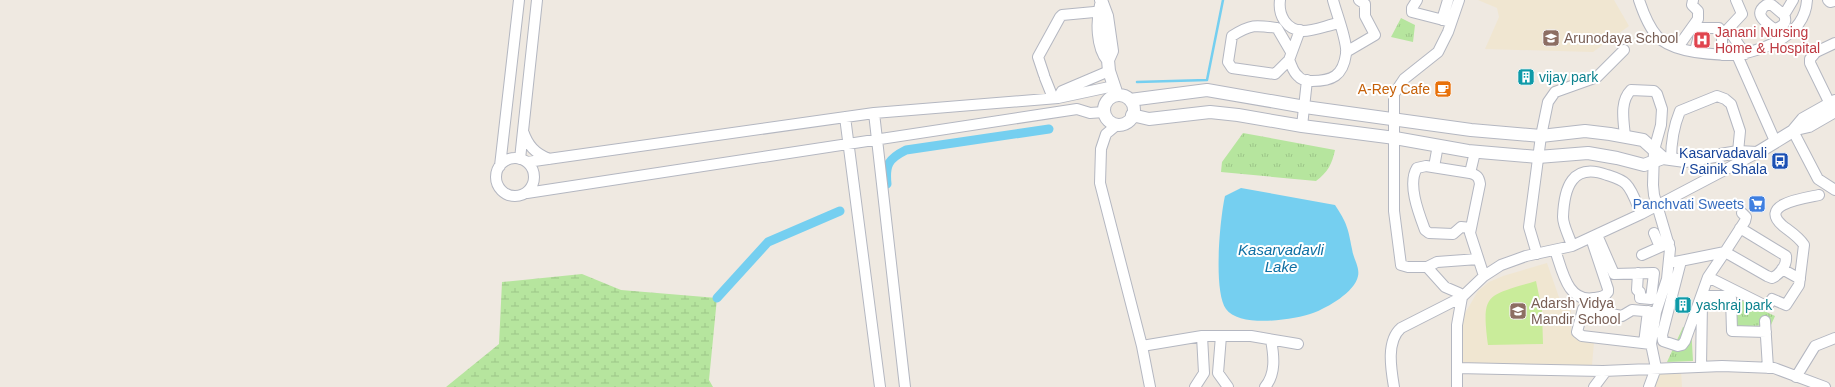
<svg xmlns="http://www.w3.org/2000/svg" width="1835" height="387" viewBox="0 0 1835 387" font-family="Arial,sans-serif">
  <defs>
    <pattern id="wetland-marsh" width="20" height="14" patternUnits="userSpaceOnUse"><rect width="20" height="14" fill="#b6e59e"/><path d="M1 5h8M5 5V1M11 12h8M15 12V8" fill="none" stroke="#9dc588"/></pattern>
    <pattern id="park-tufts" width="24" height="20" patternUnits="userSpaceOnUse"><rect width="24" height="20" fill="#b6e59e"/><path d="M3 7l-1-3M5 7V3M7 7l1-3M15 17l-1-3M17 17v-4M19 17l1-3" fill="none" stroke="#9dc588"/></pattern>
  </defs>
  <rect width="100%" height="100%" fill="#efe9e1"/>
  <path fill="#f0e6d1" d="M1478,0H1614L1629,26L1593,52L1485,49L1499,17L1497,8Z
    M1547,263L1560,300L1571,302V334L1594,342L1592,365H1459L1461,320L1478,291L1489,282L1503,276Z
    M1681,370L1682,387H1648L1654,371Z"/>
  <path fill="url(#wetland-marsh)" d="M582,274L621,290L717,298L709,380L713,387H446L499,344L502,282Z"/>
  <path fill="url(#park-tufts)" d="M1401,18L1415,25L1413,42L1391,37Z
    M1243,133L1335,150C1332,164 1328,172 1316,181L1221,172L1222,162Z
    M1729,295L1775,316L1771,325L1731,327Z
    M1691,326L1693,361L1667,362L1683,327Z"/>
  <path fill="#c9ec9a" d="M1536,281L1542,310L1543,344L1488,345C1481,292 1487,296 1536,281Z"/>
  <path fill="#75cff0" d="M1241,188L1335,205C1347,223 1348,228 1352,249C1353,258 1360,267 1358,276C1355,292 1327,308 1313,313C1294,320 1239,328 1226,309C1213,291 1220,218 1225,196Z"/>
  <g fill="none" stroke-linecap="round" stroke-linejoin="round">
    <path stroke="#75cff0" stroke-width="2.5" d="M1137,82L1207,80L1223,0"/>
    <path stroke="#75cff0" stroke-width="9" d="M887,184C885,165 888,159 906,150L1049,129
      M717,298L768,242L840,211"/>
    <defs>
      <path id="minor" d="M1280,0C1278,15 1286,30 1303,31C1314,31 1328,25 1339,23
        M1417,0L1412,8V12L1451,22
        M1459,0L1448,32L1438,52L1404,79L1394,94V211L1401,265L1408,267H1427L1437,262L1478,259
        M1639,0C1643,12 1648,26 1657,36C1672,53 1715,55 1737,55
        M1736,0L1742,14L1728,29L1745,54
        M1828,0L1830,2L1835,1
        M1784,15L1772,5H1766C1753,14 1765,22 1774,29C1781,28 1788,23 1784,15L1793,0
        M1442,20L1448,0
        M1678,47L1698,19V11L1692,5L1693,0
        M1695,51L1701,28H1719L1722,32V55
        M1291,52L1277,28C1256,25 1251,24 1232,36L1228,62L1232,68L1275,74L1289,60L1300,30
        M1346,52L1375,35L1365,16V4L1359,0
        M1289,60C1292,66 1293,72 1298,76C1301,80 1307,81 1312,81C1332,81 1343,76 1346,54C1348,43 1336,12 1333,0
        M1044,75L1038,57L1060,17L1062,15L1105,11
        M1045,78L1053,98
        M1058,98L1062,91L1109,71
        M1833,110L1810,63V59L1816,52L1835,43
        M874,113L905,387
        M845,117L880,387
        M1118,124L1106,134L1101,149L1100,183L1142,346L1150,387
        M1302,126L1307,80
        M523,131C528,146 535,153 549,159
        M1793,131L1818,179L1835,190
        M1625,137C1624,122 1619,102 1631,90L1654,91L1657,94L1662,109L1661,125L1654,150L1653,185L1654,195L1670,249L1667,279L1656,312L1651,344L1656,368L1649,387
        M1775,141L1737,55C1766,49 1805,36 1807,0
        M496 177a19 19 0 1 1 38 0a19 19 0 1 1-38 0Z
        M520,159L537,0
        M1671,160C1671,143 1673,128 1680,111L1717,96L1725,99L1731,104L1740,131L1738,152
        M527,162L874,113L1058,98L1114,86
        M500,166L519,0
        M1434,167L1438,145
        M1470,173L1475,152
        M527,193L1077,109L1090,113L1104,112
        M1471,228L1461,227L1453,234L1429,233L1425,230C1419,214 1407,184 1417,168L1426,166L1470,173C1477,175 1479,177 1480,184L1470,233L1484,276
        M1740,228L1786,256C1787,266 1780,274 1772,278L1767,276L1725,252L1708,277L1764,305L1769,304L1772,299L1786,305L1799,285L1804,245C1799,237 1791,232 1783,226C1757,204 1805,198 1819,195
        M1654,233L1660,247
        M1597,235L1614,274L1653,273H1654L1651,299L1640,298V292L1637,290L1638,273
        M1572,246C1570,238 1563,226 1563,217C1564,188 1572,162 1607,175C1613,177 1621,179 1626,184C1633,191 1637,205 1641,214
        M1555,250C1562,269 1567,303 1594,298C1600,297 1605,297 1608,292V289L1591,238
        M1537,254L1529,227L1541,136L1548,102L1555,92L1597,77L1624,50
        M1642,255L1669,243
        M1681,261L1662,335L1663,341L1678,346L1682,345L1685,341L1708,277
        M1675,262L1725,252L1745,221L1746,217L1742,213
        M1427,267L1445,287L1459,293L1462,297
        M1782,269L1800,279
        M1765,321L1768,368
        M1221,336L1218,373L1228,387
        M1644,343L1648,311
        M1651,344L1582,336L1577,332L1583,309L1622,316L1632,310L1656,312
        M1142,346L1202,336H1251L1298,344
        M1701,367L1702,302L1706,296H1728L1731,298L1732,331L1766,332
        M1457,368L1603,371L1722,366L1774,368L1825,387
        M1796,377L1815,346L1835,338
        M1195,387L1204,373L1202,336
        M1265,387C1276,374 1274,356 1271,340
        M1394,387C1391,369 1386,341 1401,328L1462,297L1484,276L1501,265L1526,256L1572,246L1641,214L1757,153
        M1457,387V325L1462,297
        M1594,387L1606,371"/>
      <path id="tertiary" d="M1101,0L1107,16L1112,51L1108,60L1109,71L1117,95
        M1101,5C1097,21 1097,47 1108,60
        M1104 110a15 15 0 1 1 30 0a15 15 0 1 1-30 0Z
        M1130,100L1207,90L1305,107L1471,130L1541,136L1585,131L1610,134L1643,140L1663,158L1685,161L1738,152L1757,153L1793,131L1803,119L1835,101
        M1132,115L1149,119L1210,112L1238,115L1302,126L1395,138L1468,151L1538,157L1588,153L1617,158L1644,165L1663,158
        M1796,129L1809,126L1835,111"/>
    </defs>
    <use href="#minor" stroke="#b4b7c1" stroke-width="12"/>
    <use href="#tertiary" stroke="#b4b7c1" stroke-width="14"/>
    <use href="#minor" stroke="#fff" stroke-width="10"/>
    <use href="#tertiary" stroke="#fff" stroke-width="12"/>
  </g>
  <defs>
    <symbol id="school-square" viewBox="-11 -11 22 22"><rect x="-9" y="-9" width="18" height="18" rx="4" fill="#8d6e63" stroke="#fff"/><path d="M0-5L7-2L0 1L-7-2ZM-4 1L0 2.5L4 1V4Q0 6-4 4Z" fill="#fff"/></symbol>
    <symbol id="hospital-square" viewBox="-11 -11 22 22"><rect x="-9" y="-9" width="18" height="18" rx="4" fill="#e0444e" stroke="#fff"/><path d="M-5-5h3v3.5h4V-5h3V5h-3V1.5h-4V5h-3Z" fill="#fff"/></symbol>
    <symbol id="building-square" viewBox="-11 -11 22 22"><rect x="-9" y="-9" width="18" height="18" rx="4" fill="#0f9aa8" stroke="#fff"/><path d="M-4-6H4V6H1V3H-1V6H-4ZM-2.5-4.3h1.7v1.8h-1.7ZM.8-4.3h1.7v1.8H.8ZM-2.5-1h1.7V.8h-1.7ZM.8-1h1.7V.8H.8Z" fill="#fff"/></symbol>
    <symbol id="cafe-square" viewBox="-11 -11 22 22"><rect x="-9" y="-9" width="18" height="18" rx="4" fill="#e8710a" stroke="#fff"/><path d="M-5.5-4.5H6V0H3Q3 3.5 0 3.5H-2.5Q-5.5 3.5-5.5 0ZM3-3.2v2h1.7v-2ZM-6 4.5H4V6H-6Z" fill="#fff"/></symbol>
    <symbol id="bus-square" viewBox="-11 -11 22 22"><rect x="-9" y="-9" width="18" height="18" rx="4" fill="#1a4fb4" stroke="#fff"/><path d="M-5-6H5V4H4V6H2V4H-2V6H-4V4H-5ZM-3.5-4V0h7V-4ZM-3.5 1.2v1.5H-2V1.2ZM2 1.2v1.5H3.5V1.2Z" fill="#fff"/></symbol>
    <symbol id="supermarket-square" viewBox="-11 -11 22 22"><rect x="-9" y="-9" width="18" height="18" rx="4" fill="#3f7fe0" stroke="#fff"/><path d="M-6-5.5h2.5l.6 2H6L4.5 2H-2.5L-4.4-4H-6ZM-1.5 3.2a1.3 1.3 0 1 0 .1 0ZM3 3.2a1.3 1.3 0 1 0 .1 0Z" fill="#fff"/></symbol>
  </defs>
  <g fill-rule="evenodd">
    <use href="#school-square" x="1541" y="28" width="20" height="20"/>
    <use href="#hospital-square" x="1692" y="30" width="20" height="20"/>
    <use href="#building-square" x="1516" y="67" width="20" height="20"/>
    <use href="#cafe-square" x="1433" y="79" width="20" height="20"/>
    <use href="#bus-square" x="1770" y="151" width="20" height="20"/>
    <use href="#supermarket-square" x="1747" y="194" width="20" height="20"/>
    <use href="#building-square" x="1673" y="295" width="20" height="20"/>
    <use href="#school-square" x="1508" y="301" width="20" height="20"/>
  </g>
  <g text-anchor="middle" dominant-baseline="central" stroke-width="4" stroke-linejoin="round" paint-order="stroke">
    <g font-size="14" fill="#be3a42" stroke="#fff" text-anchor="start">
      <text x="1715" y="32">Janani Nursing<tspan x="1715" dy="16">Home &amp; Hospital</tspan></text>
    </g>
    <g font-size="14" fill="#785e54" stroke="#fff" text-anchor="start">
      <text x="1564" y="38">Arunodaya School</text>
      <text x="1531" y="303">Adarsh Vidya<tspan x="1531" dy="16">Mandir School</tspan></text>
    </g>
    <g font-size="14" fill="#0d838f" stroke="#fff" text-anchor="start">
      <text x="1539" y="77">vijay park</text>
      <text x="1696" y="305">yashraj park</text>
    </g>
    <g font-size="14" fill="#c56008" stroke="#fff" text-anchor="end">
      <text x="1430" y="89">A-Rey Cafe</text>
    </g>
    <g font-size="14" fill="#164399" stroke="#fff" text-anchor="end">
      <text x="1767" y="153">Kasarvadavali<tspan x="1767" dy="16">/ Sainik Shala</tspan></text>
    </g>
    <g font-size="14" fill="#366cbe" stroke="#fff" text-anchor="end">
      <text x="1744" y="204">Panchvati Sweets</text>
    </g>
    <g font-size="15" font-style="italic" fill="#0d6fa3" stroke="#fff">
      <text x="1281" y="249">Kasarvadavli<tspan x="1281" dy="17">Lake</tspan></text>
    </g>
  </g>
</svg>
